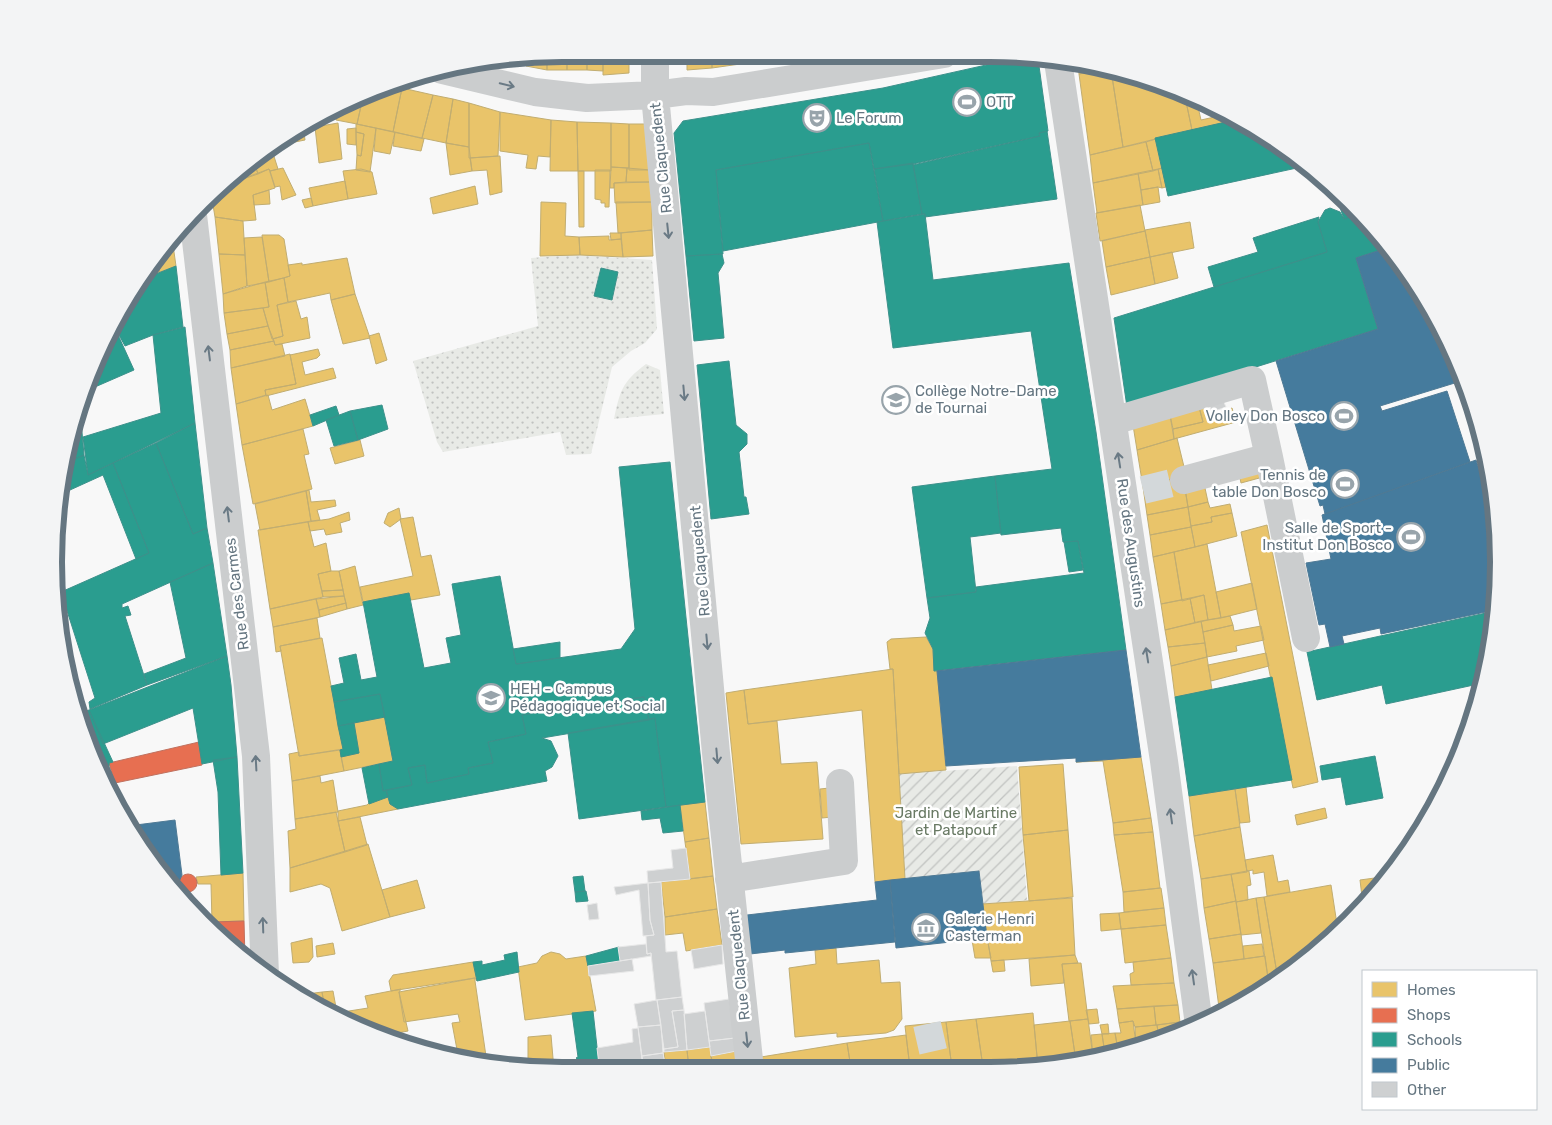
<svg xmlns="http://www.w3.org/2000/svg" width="1552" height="1125" viewBox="0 0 1552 1125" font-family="Rubik,sans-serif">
  <defs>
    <pattern id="grass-dots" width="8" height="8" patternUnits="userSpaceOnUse" patternTransform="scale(1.25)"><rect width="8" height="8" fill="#e8eae6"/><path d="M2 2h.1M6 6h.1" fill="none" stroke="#c0c2c0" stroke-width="1.8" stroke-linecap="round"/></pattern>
    <pattern id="garden-furrows" width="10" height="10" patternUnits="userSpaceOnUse" patternTransform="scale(1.25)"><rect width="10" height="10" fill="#e8eae6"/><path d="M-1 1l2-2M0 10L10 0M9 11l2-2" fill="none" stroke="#c0c2c0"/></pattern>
  </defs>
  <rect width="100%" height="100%" fill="#f8f8f8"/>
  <path fill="url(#grass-dots)" d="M576,255L652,260L657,329L645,343L631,351L612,367L591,454L566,455L560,432L443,452L437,442L413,361L538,326L531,258Z
    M646,364L660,370L664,414L614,419C620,391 622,382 646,364Z"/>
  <path fill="url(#garden-furrows)" d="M1017,766L1027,900L982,904L979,871L905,879L899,774Z"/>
  <path fill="#e9c46a" stroke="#c1ad71" d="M567,54V70H547V56Z
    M567,54H587V70H567Z
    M587,54H603V71L587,70Z
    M603,54H629V73L603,75Z
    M687,54H712V68L687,70Z
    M712,54H732L733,65L712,68Z
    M732,54H755L756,62L733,65Z
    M755,54H780V58L756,62Z
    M547,56V70L526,66L527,59Z
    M1078,63L1089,64L1106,69L1079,74Z
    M1106,69L1111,70L1123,147L1090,155L1079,74Z
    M1111,70L1184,92L1192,130L1123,147Z
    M391,86L402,88L393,132L357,124L363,97Z
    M402,88L433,95L422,138L393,132Z
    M1184,92L1196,98L1201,120L1228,114L1239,119L1192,130Z
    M433,95L453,99L446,143L422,138Z
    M363,97L357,124L336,120L335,109H339L338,106Z
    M453,99L469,103V147L446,143Z
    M469,103L500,112L498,156L469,158Z
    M500,112L551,120L550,157L538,156L536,169L526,168L528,155L500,151Z
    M551,120L577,122L578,171H550Z
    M577,122L611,123V171H578Z
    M338,123L342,159L319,163L315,127Z
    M611,123L629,124V168L611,167Z
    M356,124L376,128L370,172L356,170L357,155L361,156L364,134L356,132Z
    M629,124H650L651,170H629Z
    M303,126L305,140L275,146L280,139Z
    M356,128V145L347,144V129Z
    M376,128L395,132L390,154L374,151Z
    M356,132L364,134L361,156L357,155Z
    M395,132L424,139L421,151L393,146Z
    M1156,139L1162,168L1153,171L1146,142Z
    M1146,142L1153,171L1093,183L1090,155Z
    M446,143L469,147L472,171L450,175Z
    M271,147L278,169L270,171L269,169L258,174L254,162Z
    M500,156L502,192L490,195L487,170L472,171L470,158Z
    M254,162L258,174L231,183Z
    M611,167L627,168L626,182L614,183V188H610Z
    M283,168L296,195L282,200L280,186L275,187L270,171Z
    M627,168L651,170V182H626Z
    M1162,168L1166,187L1162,188L1158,169Z
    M269,169L275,188L253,195L256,220L243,221L215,217L212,199L231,183Z
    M361,169L372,172L377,194L348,199L343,171Z
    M1158,169L1162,188L1158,187L1141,190L1138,173Z
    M595,170H610L609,207H605V203H601V200L595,199Z
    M578,171H584V227H579Z
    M1138,173L1143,205L1097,213L1093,183Z
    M345,181L348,199L313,206L309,188Z
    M652,182V202L615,203L614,183Z
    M475,186L478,204L433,214L430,198Z
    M1158,187L1160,202L1143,205L1141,190Z
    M269,190L270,204L254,205L253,195Z
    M311,198L313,206L305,208L302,200Z
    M541,202L566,203L565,236L579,237L580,255L540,256Z
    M616,202H652V230L618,233Z
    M1140,205L1145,231L1100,241L1096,213Z
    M215,217L243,221L245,255L219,254Z
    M1190,222L1194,248L1150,257L1145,230Z
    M652,230L653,256L623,257L621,233Z
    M1145,231L1150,257L1106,267L1102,241Z
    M610,233H621V239L611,240Z
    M262,235H279L284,239L290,276L269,282Z
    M609,236V240L621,239L623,257L580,255L579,237Z
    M262,237L269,282L247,286L244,238Z
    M172,238L176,266L160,272L155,264Z
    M1172,252L1178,278L1155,284L1150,257Z
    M219,254L245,255L247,286L223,294Z
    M1150,257L1155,284L1111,295L1106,267Z
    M347,258L355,294L331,300L330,293L288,302L284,278L290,276L288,265L302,263V265Z
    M155,264L160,272L146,278Z
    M284,278L288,302L277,305L283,336L272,339L263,308L269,307L265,282Z
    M265,282L269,307L224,313L223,294Z
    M355,294L370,338L343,344L331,300Z
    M296,301L301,319L307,317L310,338L275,345L273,339L283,336L277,305Z
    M263,308L268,326L227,334L224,313Z
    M268,326L274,341L230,350L227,334Z
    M379,333L387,360L376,364L369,336Z
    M274,341L275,345L282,344L285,356L231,368L230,350Z
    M318,349L320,355L317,358L302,362L305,375L333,368L336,378L266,396L265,390L296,384L290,355Z
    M290,354L296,384L265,390L266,395L236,404L231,368Z
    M268,395L272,410L305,399L313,426L242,445L236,404Z
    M1199,407L1203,422L1173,429L1170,415Z
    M1199,407L1204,408L1207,417L1232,408L1236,422L1174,439L1173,429L1203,422Z
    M1170,415L1174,439L1137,450L1133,425Z
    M303,429L309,454L304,455L312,489L253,504L242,445Z
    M1177,438L1186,475L1143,487L1137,450Z
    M360,440L364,456L335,464L330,448Z
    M1261,463L1263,477L1241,483L1238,469Z
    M1183,476L1188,507L1147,515L1143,487Z
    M1203,479L1208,502L1188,507L1184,483Z
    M309,490L311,502L335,500L336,506L317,510L320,520L311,521L306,491Z
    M306,491L311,521L260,530L255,504Z
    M1208,502L1210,508L1230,504L1232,513L1211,517L1212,522L1191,526L1188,507Z
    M1188,507L1191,527L1150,535L1147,515Z
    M399,508L401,519L390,527L384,523L388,513Z
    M349,512L350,520L340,523L342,532L326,535L324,529L310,531L308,522L329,519Z
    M1232,513L1237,536L1195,547L1191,526L1212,522L1211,517Z
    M413,517L421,557L431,555L440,595L411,600L409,593L363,602L360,587L413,576L400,519Z
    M308,522L314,547L326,543L331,571L318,574L323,597L270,609L258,530Z
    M1267,525L1318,782L1293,788L1241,532Z
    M1191,527L1195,547L1153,557L1150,535Z
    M1207,544L1221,618L1208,620L1204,595L1182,601L1174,552Z
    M1174,552L1182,600L1161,604L1153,557Z
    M355,566L363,605L347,609L339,571Z
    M331,571H339L343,590L322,591L318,574Z
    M1252,583L1257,609L1221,618L1216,592Z
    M343,590L344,596L323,597L322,591Z
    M1204,595L1208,620L1195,623L1190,598Z
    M344,596L346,603L319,610L316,599Z
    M1190,598L1195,623L1165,630L1161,604Z
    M316,599L320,617L273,627L270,609Z
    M346,603L347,609L320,617L319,610Z
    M1230,616L1233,625L1203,632L1201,621Z
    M317,618L320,638L280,646L281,651L276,652L273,627Z
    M1201,621L1205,643L1168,647L1165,630Z
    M1233,625L1234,631L1261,626L1264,640L1236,646L1237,651L1207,657L1203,632Z
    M926,637L933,649L934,671H937L946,770L899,774L893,669H890L887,642L891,639Z
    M322,638L343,749L299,756L280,646Z
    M1205,643L1207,657L1171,666L1168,647Z
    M1266,653L1269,666L1211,681L1208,665Z
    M1207,657L1212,690L1175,697L1171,666Z
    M893,669L905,879L875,882L862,710L748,724L744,690Z
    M744,690L748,724L777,721L781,764L817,762L823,839L741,844L726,693Z
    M385,717L393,761L344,771L341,757L359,753L354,723Z
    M340,750L344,771L292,781L289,754L299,752V756Z
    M1141,757L1151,818L1113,823L1103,761L1076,762Z
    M1063,764L1068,830L1023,835L1019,767Z
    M320,776L321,783L333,780L338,812L295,819L292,781Z
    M1246,787L1250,822L1240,823L1235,789Z
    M829,788L832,817L822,818L820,789Z
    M1235,789L1240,827L1194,836L1189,796Z
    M388,797L390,804L398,809L338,821V811L367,805L371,801Z
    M705,802L709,838L685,842L680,805Z
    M1325,808L1327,818L1297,825L1295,815Z
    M336,812L345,852L290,868L288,831L296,829L295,819Z
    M360,817L367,845L345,852L338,821Z
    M1151,818L1153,832L1114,835L1113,823Z
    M1240,827L1247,872L1201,879L1194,836Z
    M1068,830L1073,897L1029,901L1023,835Z
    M1153,832L1160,888L1123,892L1114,835Z
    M709,838L713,876L690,879L685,842Z
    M368,844L390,917L342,931L330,888L321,884L290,892V868Z
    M1273,855L1278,882L1288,880L1290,892L1267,896L1264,872L1253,874V870L1247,871L1245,860Z
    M1247,871H1249L1251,885L1247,886L1248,900L1236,902L1231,874Z
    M243,873L244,921L212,922L211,884H198L196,877Z
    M1231,874L1236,901L1204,908L1201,879Z
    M713,876L717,909L665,917L661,882Z
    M1382,877L1383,883L1363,905L1360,880Z
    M417,880L425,908L390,917L382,890Z
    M1331,885L1338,931L1325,945L1288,972L1277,974L1264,897Z
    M1161,888L1164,908L1124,912L1123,892Z
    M1264,897L1278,979L1269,985L1256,898Z
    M1072,898L1075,955L991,961L982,904Z
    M1256,898L1261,933L1241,935L1236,902Z
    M1236,901L1241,934L1209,939L1204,908Z
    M1164,908L1166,925L1121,929L1119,913Z
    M717,909L722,945L686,951L683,933L665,935V917Z
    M1119,913L1121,929L1101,931L1100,914Z
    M1166,925L1171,958L1125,963L1121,929Z
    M1241,934L1244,959L1213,963L1209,939Z
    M312,938L313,957L309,962L293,963L291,943Z
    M987,938L991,958H975L972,940Z
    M333,943L335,954L317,957L316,946Z
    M1262,944L1264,956L1244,959L1243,946Z
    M836,948L837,964L879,960L881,983L900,982L902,1019L894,1030L886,1033L837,1037V1033L795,1037L789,968L816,964L815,950Z
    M551,952L560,954L566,959L586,956L596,1011L525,1020L518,967L537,963L542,956Z
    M1075,955L1078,963L1062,964L1064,983L1031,986L1029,959Z
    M1265,956L1269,985L1244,1003L1220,1015L1213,963Z
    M1171,958L1174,983L1131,985L1130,974L1134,972L1133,962Z
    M1004,960L1005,971L993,972L991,961Z
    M473,962L477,981L475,978L391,991L389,981L393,975Z
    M1081,963L1088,1019L1069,1021L1062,964Z
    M475,978V981L487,1063L466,1060L465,1054L458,1055L452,1023L460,1022L458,1014L404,1022L399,992Z
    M1174,983L1178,1005L1117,1009L1113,986Z
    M298,986L302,989L303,998L292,990V987Z
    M401,989L399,992L408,1031L382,1036L330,1014L368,1008L365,996Z
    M333,991L337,1013L330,1014L322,1009H325L322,992Z
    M322,992L325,1009H322L312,1003V1000H308L307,994Z
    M1178,1005L1180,1022L1156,1025L1154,1006Z
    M1154,1006L1156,1025L1135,1027L1133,1021L1119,1023L1117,1009Z
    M1097,1009L1099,1023L1089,1024L1086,1010Z
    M1033,1013L1038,1067H983L976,1019Z
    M976,1019L983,1067L952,1068L946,1022Z
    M1088,1019L1093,1057L1076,1061L1070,1021Z
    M1070,1021L1076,1061L1056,1067H1038L1034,1025Z
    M1133,1021L1136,1045L1118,1050L1115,1033H1121L1119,1023Z
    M946,1022L952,1068H910L905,1026Z
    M1180,1022L1182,1033L1159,1039L1157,1025Z
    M1108,1024L1109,1034H1102L1100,1025Z
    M1157,1025L1159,1039L1136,1045L1135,1027Z
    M1115,1033L1118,1050L1105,1054L1102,1034Z
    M1102,1034L1105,1054L1093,1057L1091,1035Z
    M551,1035L554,1070H528V1037Z
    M906,1035L910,1068H851L847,1043Z
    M847,1043L851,1068L762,1069L761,1057Z
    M710,1047L713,1069H689L687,1050Z
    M687,1050L689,1069H666L664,1052Z
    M737,1051L739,1069H713L711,1056Z
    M642,1060L644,1069L590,1070V1066Z"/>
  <path fill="#e76f51" stroke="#c0715f" d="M199,742L202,765L115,783L109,763Z
    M179 883a9 9 0 1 1 18 0a9 9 0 1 1-18 0Z
    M244,921L245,959L212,928V922Z"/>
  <path fill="#2a9d8f" stroke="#3c918b" d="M1022,57L1023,60L1029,59L1039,66L1048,131L1039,133L1040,136L913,164L874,169L869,143L716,170L723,254L686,256L674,133L683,121L883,88Z
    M1239,119L1306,166L1168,196L1155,138Z
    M1047,131L1057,199L925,217V214H922L913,165L1040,136L1039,133Z
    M869,143L883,221L723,251L716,170Z
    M913,163L922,214L883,221L874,169Z
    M1340,195L1359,214L1344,219L1336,196Z
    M1330,208L1340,212L1344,219L1359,214L1372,227L1387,248L1356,258L1378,329L1127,407L1114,318L1327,252L1318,222L1325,210Z
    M925,214L933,280L1069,263L1096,432L1126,650L934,671L933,649L925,633L930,618L927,598L976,592V587L1084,573L1078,541L1063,542L1061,528L1001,535L995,476L1052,469L1031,331L893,348L877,222Z
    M1319,217L1318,222L1327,252L1214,287L1208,267L1258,252L1253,238Z
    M722,254L724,263L718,273L724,338L694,341L686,256Z
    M176,266L183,327L153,335L125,346L114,326L146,278Z
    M601,268L618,272L612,300L594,296Z
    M114,326L134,370L88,390L106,338Z
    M185,327L195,423L88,475L83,437L161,413L153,335Z
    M729,361L736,425L747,434V444L739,452L744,497H746L749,514L711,519L697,365Z
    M382,405L388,429L358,440L350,411Z
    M336,406L339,415L313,426L310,415Z
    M350,411L358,440L334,446L326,420Z
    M81,421L84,455L63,464L77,422Z
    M195,423L207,528L193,534L156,443Z
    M156,443L193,534L207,528L213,563L122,604V608L128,606L131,615L125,616L147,685L90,709L89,702L95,698L61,592L149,553L113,463Z
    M84,455L88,475L113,463L149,553L136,559L103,475L59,495L63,464Z
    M670,462L705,802L666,807L655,718L649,720L644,697L522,715L526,734L488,742L493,763L468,768L469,774L427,783L425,765L408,768L412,785L383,791L379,764L393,761L380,694L334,702L331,686L344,683L339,658L356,654L361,680L377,677L363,602L409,593L424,668L451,663L446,638L461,635L452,584L500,576L516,664L621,649L635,629L619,467Z
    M995,476L1001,533L970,537L976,592L927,598L912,487Z
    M1078,541L1083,570L1069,572L1064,542Z
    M213,563L227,656L147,685L144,674L186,658L170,582Z
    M1495,611L1483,683L1386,704L1382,685L1317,700L1307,652Z
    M560,642V658L516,664L513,649Z
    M227,656L231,685L237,757L202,764L193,708L103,744L89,710Z
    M1272,677L1292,780L1189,796L1175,697Z
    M380,694L385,717L338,726L334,702Z
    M644,697L649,720L542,738L551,741L558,756L552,767L545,771L547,781L398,809L390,804L386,790L412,785L408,768L425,765L427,783L469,774L468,768L493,763L488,742L526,734L522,715Z
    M89,710L113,762L109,763V767L99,770L93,757L81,713Z
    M655,718L666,807L579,819L568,733Z
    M354,723L359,753L341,757L340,750L343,749L338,726Z
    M1375,756L1383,798L1346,805L1341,777L1322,780L1320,766Z
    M237,757L243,873L221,875L218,792L213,760Z
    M379,764L383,791L386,790L388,797L369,804L362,768Z
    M109,767L115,783L107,786L99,770Z
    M680,805L683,831L663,833L660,818L642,820L641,811Z
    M583,876L585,891L575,892L573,877Z
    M586,891L588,901L576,902L575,892Z
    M619,947L620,961L588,966L586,956Z
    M517,952L519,972L477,981L473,962L482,961V965L505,960L504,955Z
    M593,1011L599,1065L590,1066V1069L576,1058L578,1057L572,1013Z
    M576,1059L590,1069V1070H578Z"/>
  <path fill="#457b9d" stroke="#4f7a95" d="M1387,248L1430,308L1471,399L1484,455L1481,456L1458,382L1380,406L1382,411L1447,391L1470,462L1325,514L1323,505L1320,506L1276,361L1378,329L1356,258Z
    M1476,460L1481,475L1489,473L1494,496L1497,596L1495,610L1381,634L1380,628L1342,636L1344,644L1330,647L1325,624L1319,625L1306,563L1331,559L1322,515Z
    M1126,650L1141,757L1076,762V758L946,766L937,671Z
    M175,820L182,875L178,884L184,891L186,903L128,826Z
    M979,871L987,938L896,948L890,880Z
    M890,880L895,942L785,953V950L750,954L747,915L877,900L875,882Z"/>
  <path fill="#ced0d1" stroke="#e8e8e8" d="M1223,400L1226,407L1212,412L1209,404Z
    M686,848L690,879L648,883L647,871L673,868L671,850Z
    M661,882L666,952L677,951L682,997L656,1000L651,953L647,954L646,936L654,935L650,920L648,883Z
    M648,883L650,920L654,935L643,936L639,890L616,895L614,887Z
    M597,903L599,919L589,920L587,905Z
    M646,944L647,954L651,953V956L620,961L618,947Z
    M722,945L723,964L694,969L691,950Z
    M632,959L634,971L589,976L588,966Z
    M682,997L684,1010L672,1011L678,1047L664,1049L657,1000Z
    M729,999L735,1038L709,1041L704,1003Z
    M657,1000L661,1025L638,1027L634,1004Z
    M684,1010L687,1050L664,1052V1049L678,1047L672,1011Z
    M705,1011L710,1047L687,1050L684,1014Z
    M661,1025L663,1053L642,1056L638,1027Z
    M638,1028L642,1060L599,1065L597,1048L633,1042L632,1029Z
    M735,1038L737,1051L711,1056L709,1041Z
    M663,1053L666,1069H644L642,1056Z"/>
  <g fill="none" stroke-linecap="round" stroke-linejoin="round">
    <path stroke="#d3d8da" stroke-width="28" stroke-dasharray="28 14" stroke-linecap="butt" d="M1143,490L1184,480
      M927,1024L937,1068"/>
    <path stroke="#cbcdce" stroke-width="28" d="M655,54V95L716,753L750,1069
      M1058,61L1164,761L1199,1025
      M442,70L535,92L587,98L655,95L686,91L713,92L944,54
      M193,215L256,756L265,974
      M1113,421L1252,380L1269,457
      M1184,480L1269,457L1306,638
      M729,879L844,861L840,783"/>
  </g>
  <defs><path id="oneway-shaft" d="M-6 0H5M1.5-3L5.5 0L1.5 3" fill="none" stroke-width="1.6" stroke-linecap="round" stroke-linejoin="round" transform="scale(1.25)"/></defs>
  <g stroke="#6a7a85">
    <use href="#oneway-shaft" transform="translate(507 85) rotate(14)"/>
    <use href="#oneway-shaft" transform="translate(668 231) rotate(84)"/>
    <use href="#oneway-shaft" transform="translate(209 353) rotate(-97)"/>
    <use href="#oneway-shaft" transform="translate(684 393) rotate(85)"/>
    <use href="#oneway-shaft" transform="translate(1119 460) rotate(-99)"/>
    <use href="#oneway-shaft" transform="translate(228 514) rotate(-97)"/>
    <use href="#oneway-shaft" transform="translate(707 642) rotate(85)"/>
    <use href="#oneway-shaft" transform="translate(1147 655) rotate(-99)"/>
    <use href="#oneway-shaft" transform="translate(717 756) rotate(85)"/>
    <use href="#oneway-shaft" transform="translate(256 763) rotate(-93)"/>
    <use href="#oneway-shaft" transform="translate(1171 816) rotate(-98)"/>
    <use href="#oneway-shaft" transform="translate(263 925) rotate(-92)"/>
    <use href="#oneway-shaft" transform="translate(1193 977) rotate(-98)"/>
    <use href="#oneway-shaft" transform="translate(747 1040) rotate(84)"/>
  </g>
  <defs>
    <symbol id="stadium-ring" viewBox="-11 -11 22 22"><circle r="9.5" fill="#fff" stroke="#98a4ab" stroke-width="1.5"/><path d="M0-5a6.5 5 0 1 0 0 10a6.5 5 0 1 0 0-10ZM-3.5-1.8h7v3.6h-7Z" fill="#98a4ab"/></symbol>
    <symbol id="theatre-ring" viewBox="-11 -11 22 22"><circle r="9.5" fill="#fff" stroke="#98a4ab" stroke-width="1.5"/><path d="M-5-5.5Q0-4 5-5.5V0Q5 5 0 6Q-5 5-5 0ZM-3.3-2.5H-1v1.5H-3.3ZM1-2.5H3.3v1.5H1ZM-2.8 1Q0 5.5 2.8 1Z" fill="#98a4ab"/></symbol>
    <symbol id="school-ring" viewBox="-11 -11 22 22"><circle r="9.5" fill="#fff" stroke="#98a4ab" stroke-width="1.5"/><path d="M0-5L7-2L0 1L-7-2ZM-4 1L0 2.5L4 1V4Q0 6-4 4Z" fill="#98a4ab"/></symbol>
    <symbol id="university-ring" viewBox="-11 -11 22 22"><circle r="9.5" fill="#fff" stroke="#98a4ab" stroke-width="1.5"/><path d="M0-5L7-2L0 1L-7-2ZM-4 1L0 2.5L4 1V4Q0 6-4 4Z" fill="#98a4ab"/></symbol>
    <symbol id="museum-ring" viewBox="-11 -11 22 22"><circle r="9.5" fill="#fff" stroke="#98a4ab" stroke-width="1.5"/><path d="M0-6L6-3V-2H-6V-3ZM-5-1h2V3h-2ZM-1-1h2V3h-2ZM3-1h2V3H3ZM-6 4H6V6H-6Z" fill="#98a4ab"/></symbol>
  </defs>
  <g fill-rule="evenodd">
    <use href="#stadium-ring" x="951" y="86" width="32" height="32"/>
    <use href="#theatre-ring" x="801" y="102" width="32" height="32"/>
    <use href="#school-ring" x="880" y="384" width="32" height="32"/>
    <use href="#stadium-ring" x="1328" y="400" width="32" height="32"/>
    <use href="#stadium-ring" x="1329" y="468" width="32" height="32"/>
    <use href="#stadium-ring" x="1395" y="521" width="32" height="32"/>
    <use href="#university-ring" x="475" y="682" width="32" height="32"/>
    <use href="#museum-ring" x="910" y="912" width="32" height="32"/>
  </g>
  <g text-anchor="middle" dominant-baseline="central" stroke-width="5" stroke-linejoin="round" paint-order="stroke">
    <g font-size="15" fill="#657681" stroke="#fff" text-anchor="start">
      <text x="986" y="102">OTT</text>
      <text x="836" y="118">Le Forum</text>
      <text x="915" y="391">Collège Notre-Dame<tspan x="915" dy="17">de Tournai</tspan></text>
      <text x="1325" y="416" text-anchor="end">Volley Don Bosco</text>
      <text x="1326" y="475" text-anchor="end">Tennis de<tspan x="1326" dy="17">table Don Bosco</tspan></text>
      <text x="1392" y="528" text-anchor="end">Salle de Sport -<tspan x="1392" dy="17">Institut Don Bosco</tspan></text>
      <text x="510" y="689">HEH - Campus<tspan x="510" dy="17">Pédagogique et Social</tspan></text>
      <text x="945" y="919">Galerie Henri<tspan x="945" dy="17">Casterman</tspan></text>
    </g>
    <g font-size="15" fill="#657681" stroke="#fff">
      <text transform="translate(661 158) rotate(-96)">Rue Claquedent</text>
      <text transform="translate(1131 543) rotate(82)">Rue des Augustins</text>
      <text transform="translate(700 561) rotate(-95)">Rue Claquedent</text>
      <text transform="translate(237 594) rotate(-97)">Rue des Carmes</text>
      <text transform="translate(739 965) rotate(-96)">Rue Claquedent</text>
    </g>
    <g font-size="15" fill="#697a64" stroke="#fff">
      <text x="956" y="813">Jardin de Martine<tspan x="956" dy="17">et Patapouf</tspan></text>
    </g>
  </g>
  <path d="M0 0H1552V1125H0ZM562 62H990A500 500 0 0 1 1490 562V562A500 500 0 0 1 990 1062H562A500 500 0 0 1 62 562V562A500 500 0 0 1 562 62Z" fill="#f3f4f5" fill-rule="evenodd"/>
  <path fill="none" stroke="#657681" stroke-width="6" d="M562 62H990A500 500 0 0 1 1490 562V562A500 500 0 0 1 990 1062H562A500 500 0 0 1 62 562V562A500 500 0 0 1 562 62Z"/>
  <rect x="1362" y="970" width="175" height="140" fill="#ffffff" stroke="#c1c8cd"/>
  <rect x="1372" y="982" width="25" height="15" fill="#e9c46a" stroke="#c1c8cd"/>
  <text x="1407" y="995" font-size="15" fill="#657681">Homes</text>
  <rect x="1372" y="1008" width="25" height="15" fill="#e76f51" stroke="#c1c8cd"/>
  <text x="1407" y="1020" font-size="15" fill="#657681">Shops</text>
  <rect x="1372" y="1032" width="25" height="15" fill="#2a9d8f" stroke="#c1c8cd"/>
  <text x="1407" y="1045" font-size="15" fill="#657681">Schools</text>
  <rect x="1372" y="1058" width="25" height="15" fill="#457b9d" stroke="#c1c8cd"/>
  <text x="1407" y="1070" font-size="15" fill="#657681">Public</text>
  <rect x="1372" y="1082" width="25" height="15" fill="#ced0d1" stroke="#c1c8cd"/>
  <text x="1407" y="1095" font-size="15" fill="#657681">Other</text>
</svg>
